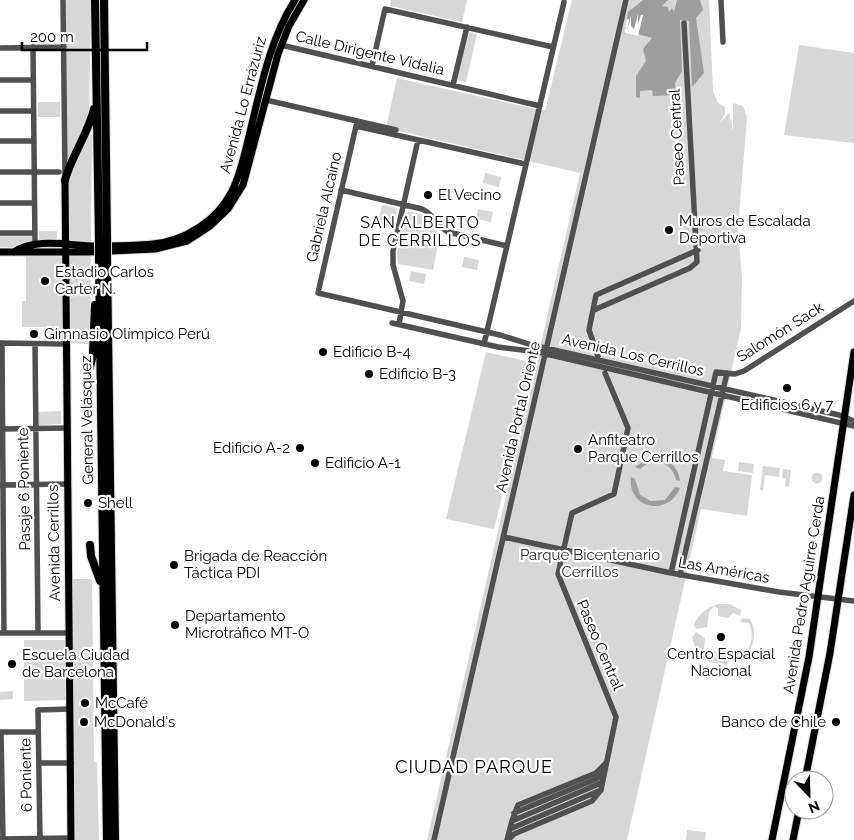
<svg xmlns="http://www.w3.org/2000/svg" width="854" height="840" viewBox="0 0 854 840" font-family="Raleway,sans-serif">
  <rect width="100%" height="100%" fill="#fff"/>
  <path fill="#d7d7d7" d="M66,0H91L89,117L66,162Z
    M391,0H467L462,22L390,6Z
    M572,0H709L713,91L718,103L725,107V114L719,124L729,113L733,131V103L743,106L747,117L738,228L742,278L741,328L712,458L725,460L723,471L752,475L747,516L701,509L627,840H427L580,173L386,128L397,78L545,111Z
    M469,32L477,34L466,82L457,80Z
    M799,45L854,53V143L784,135Z
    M38,102H60V117H38Z
    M92,134L90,344L70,343L67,178L88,135Z
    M485,173L501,177L499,187L483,183Z
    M382,205L397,208L395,226L378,222Z
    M478,209L493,212L491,222L476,219Z
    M409,211L427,216L440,234L433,270L398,264L397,253L407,212Z
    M39,231H57V240L39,241Z
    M0,235H32V243L18,247H0Z
    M26,256H59L64,261L63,337L60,341L44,342L45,327H22V301H26Z
    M464,257L479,260L477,270L462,267Z
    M411,271L426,274L424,284L409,281Z
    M486,352L535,363L494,529L446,519Z
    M61,411V424L38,425V412Z
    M739,462L754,464L753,473L738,471Z
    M763,466L780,468L779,477L765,475L763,490H760Z
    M783,469L791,470L789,487L785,486L786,478H782Z
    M811.5 478a5.5 5.5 0 1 1 11 0a5.5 5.5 0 1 1-11 0Z
    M72,579H92L94,762H97L99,840H75Z
    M718,604H730L741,610L740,616L733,613L728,618L718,616V609L714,606L709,612L707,627L696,629L694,625C699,613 706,608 718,604Z
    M742,618L750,619C758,634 754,649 741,659H739L740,654H744C752,645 754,635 749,623L741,622Z
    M696,632L705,638L703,658L695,648L692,637Z
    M24,640H65V700L24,701Z
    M713,651L723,652L722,660L729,662L728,665L708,662L712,659Z
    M13,691V699L0,700V692Z
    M736,721L758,724V730L735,728Z
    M687,830L706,832L705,840H686Z"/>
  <path fill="#9e9e9e" d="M643,0H668L662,6L668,7L669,12L672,8L674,12L677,0H700L703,10L696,18L704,73L692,87L689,21L680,20L682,71L675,83L676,95L653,96L652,90L640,91V98L636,97V76L646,61L643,49L652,38L626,31L629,19H627L628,12Z
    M650,457C666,455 678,465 680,481L676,480C672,462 654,456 640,469L635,467Z
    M631,477L635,479L640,495L651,501L665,500L675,487L680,488C669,517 627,509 631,477Z"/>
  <path fill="#fff" d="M638,14V24L641,15H643L638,36L625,33L627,19H629L627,31L631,16V26L634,29Z"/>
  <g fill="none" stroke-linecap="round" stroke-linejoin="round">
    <defs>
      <path id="major" d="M65,180L71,840
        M0,252H88L155,249L187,241L210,226L228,209L243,185L278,54L289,26L304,0
        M14,252C36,237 70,246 96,246C115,246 134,246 153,244C186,241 217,220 232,191C240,175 244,157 248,140C260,93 268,42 295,0
        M805,780L830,653L854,495
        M772,840L809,657L854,352
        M793,840L799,810"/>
      <path id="highway" d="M95,0L99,241
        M104,0L107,241
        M65,180C72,155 88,134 94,109
        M107,258L115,840
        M99,259L107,840
        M90,367L93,354L95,305
        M90,545L91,556L100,581"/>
    </defs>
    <use href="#major" stroke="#dbdbdb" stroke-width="9"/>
    <use href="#highway" stroke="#dbdbdb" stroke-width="10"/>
    <path stroke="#505050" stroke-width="5.5" d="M63,0L65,175
      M721,0L723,42
      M281,45L540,106
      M33,47L35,245
      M0,48L64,47
      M372,66L385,9L553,47
      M0,80H33
      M453,85L467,27
      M266,100L396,130
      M0,111H33
      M0,141H34
      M525,164L356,126L318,293L500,335L532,345L839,415L854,421
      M0,172H59
      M341,190L422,209C434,214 437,226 448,232L507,246
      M0,203H34
      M0,233H35
      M594,310L690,268L697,262L684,23
      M392,323L498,347L538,352L854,426
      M399,324L403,301L393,265V251L418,140
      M0,343L66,344
      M2,343L4,633
      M35,344L38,633
      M484,344L564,2
      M598,356L589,330L596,295L698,250
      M2,429L67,428
      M0,485L68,484
      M504,537L671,573L779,592L854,601
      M671,573L716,372L735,374L744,371L854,301
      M680,575L727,373
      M0,633H69
      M0,732H38
      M1,732L3,840
      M39,763H71
      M514,813L596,779L604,773
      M512,821L518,805L596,773L606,763
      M510,829L601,790L603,780
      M1,839L71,838
      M40,840L38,710L70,709
      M434,840L626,0
      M507,840L512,821L601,783L603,780L616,717L558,574L572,513L614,494L628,428L605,373
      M508,840L514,834L592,801L601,790"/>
    <use href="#major" stroke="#000" stroke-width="7"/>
    <use href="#highway" stroke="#000" stroke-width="8"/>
    <defs>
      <path id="highway-bridge" d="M99,241V259
        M107,241V258"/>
    </defs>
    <use href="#highway-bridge" stroke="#dbdbdb" stroke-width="10" stroke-linecap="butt"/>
    <use href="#highway-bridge" stroke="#000" stroke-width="8"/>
  </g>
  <g fill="#000" stroke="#fff" stroke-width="2">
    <circle cx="428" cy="195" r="5"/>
    <circle cx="669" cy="230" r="5"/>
    <circle cx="45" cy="281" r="5"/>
    <circle cx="34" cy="334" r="5"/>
    <circle cx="323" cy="352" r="5"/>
    <circle cx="369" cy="374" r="5"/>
    <circle cx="787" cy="388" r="5"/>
    <circle cx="300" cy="448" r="5"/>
    <circle cx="578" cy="449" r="5"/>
    <circle cx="315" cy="463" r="5"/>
    <circle cx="88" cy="503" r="5"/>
    <circle cx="174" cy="565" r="5"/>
    <circle cx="175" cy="625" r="5"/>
    <circle cx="721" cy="637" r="5"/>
    <circle cx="12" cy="664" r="5"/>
    <circle cx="85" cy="703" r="5"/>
    <circle cx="84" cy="722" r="5"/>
    <circle cx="836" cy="722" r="5"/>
  </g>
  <g text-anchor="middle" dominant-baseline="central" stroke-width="4.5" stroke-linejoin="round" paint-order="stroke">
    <g font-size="15" fill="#000" stroke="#fff">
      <text transform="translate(370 53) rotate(13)">Calle Dirigente Vidalia</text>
      <text transform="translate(243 105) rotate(-75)">Avenida Lo Errázuriz</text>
      <text transform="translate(677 137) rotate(-93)">Paseo Central</text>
      <text transform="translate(324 207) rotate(-77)">Gabriela Alcaíno</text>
      <text transform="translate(780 332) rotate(-32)">Salomón Sack</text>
      <text transform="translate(633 355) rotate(13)">Avenida Los Cerrillos</text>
      <text transform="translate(518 417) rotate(-77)">Avenida Portal Oriente</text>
      <text transform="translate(87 420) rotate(-91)">General Velásquez</text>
      <text transform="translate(24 489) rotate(-91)">Pasaje 6 Poniente</text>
      <text transform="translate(54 543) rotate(-91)">Avenida Cerrillos</text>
      <text transform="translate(724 570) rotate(10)">Las Américas</text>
      <text transform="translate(804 595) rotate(-81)">Avenida Pedro Aguirre Cerda</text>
      <text transform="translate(600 645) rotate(67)">Paseo Central</text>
      <text transform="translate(26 775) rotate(-91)">6 Poniente</text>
    </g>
    <g font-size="15" fill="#000" stroke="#fff" text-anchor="start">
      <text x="438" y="195">El Vecino</text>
      <text x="679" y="221">Muros de Escalada<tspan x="679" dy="17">Deportiva</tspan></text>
      <text x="55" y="272">Estadio Carlos<tspan x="55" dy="17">Carter N.</tspan></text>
      <text x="44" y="334">Gimnasio Olímpico Perú</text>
      <text x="333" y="352">Edificio B-4</text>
      <text x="379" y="374">Edificio B-3</text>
      <text x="787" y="405" text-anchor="middle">Edificios 6 y 7</text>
      <text x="588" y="440">Anfiteatro<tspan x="588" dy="17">Parque Cerrillos</tspan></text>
      <text x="290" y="448" text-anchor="end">Edificio A-2</text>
      <text x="325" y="463">Edificio A-1</text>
      <text x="98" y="503">Shell</text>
      <text x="184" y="556">Brigada de Reacción<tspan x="184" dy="17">Táctica PDI</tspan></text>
      <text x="185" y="616">Departamento<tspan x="185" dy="17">Microtráfico MT-O</tspan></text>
      <text x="721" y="654" text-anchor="middle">Centro Espacial<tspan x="721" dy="17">Nacional</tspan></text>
      <text x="22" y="655">Escuela Ciudad<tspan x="22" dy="17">de Barcelona</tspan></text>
      <text x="95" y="703">McCafé</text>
      <text x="94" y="722">McDonald's</text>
      <text x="826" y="722" text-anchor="end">Banco de Chile</text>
    </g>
    <g font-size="15" fill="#2e2e2e" stroke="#fff">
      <text x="590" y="555">Parque Bicentenario<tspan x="590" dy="17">Cerrillos</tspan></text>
    </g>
    <g font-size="16" letter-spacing="1" fill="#000" stroke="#fff">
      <text x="420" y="222">SAN ALBERTO<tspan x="420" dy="18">DE CERRILLOS</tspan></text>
    </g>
    <g font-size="18" letter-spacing="1" fill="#000" stroke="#fff">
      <text x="474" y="766">CIUDAD PARQUE</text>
    </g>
  </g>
  <g transform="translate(809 795) rotate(157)"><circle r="24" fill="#ffffff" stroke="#999999"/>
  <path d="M0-4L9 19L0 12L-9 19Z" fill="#000000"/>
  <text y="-8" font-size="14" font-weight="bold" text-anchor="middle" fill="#000000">N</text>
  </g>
  <path d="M22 42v8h125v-8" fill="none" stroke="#000000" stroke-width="2.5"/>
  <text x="30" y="42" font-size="15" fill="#000000" stroke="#ffffff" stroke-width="4" paint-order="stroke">200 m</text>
</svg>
